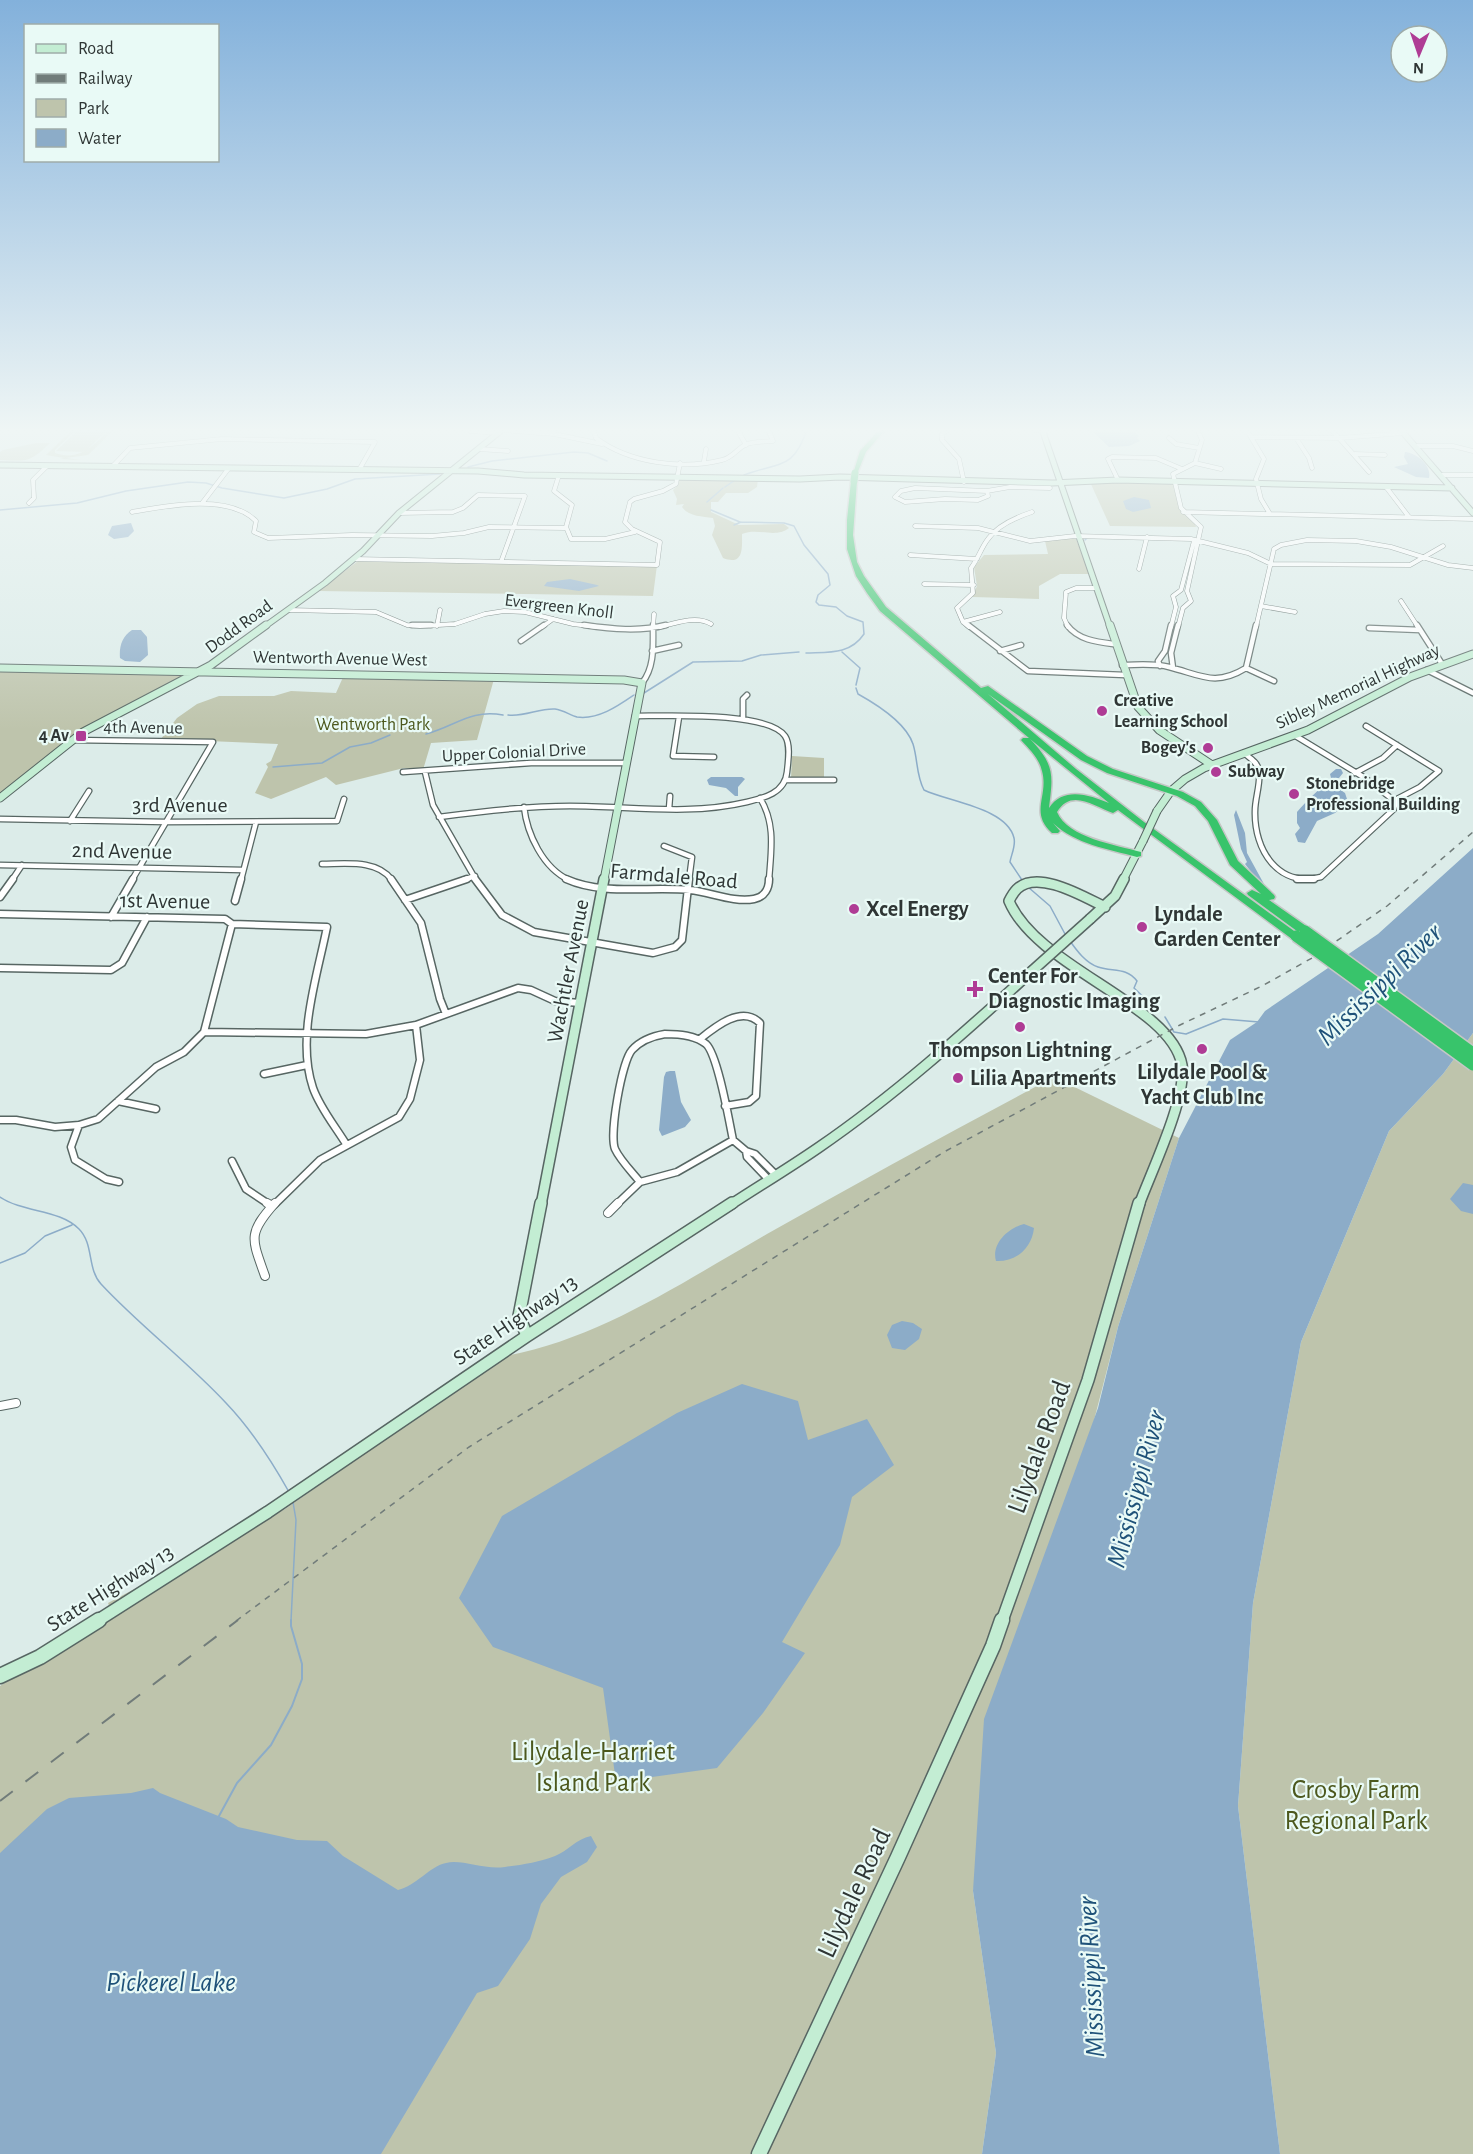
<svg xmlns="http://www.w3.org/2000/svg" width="1473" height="2154" viewBox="0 0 1473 2154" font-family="'Alegreya Sans',sans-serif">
  <rect width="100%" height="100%" fill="#dcece9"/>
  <path fill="#bec4ac" d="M73,429H84L74,432L55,450V453C78,461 91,448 107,432L103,429H115L88,455L66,458L81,460L60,459L64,458L46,455Z
    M77,431L105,432L85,452L56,451Z
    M36,443H50C29,463 28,461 0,460V452L3,450Z
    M679,478L758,479L757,487L748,493H726L718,502H711V512L739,525L784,524L789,528C775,539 758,527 742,534C742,548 744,566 723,558L712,535L715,526L713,518C702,516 689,517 682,507L684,504L676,505L677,499L673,490L678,485Z
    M1090,482L1174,484L1180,510L1194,521L1196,527L1110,526Z
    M1071,537L1076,539L1090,574H1060L1039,586V599L972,597L977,586L974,567L984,555L1048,554L1045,541Z
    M358,561L657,565L653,596L318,591Z
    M0,669L195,673L92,724L0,794Z
    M344,675L494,679L477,740L431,743L423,770L404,768L336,785L326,777L271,799L255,793L268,767L266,764L271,761L278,744L161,739L177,718L197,704L219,696H274L291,691L336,693Z
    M792,756L824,758V779H791Z
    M1473,1033V2154H1280L1238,1806L1253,1603L1301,1342L1389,1131L1443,1074Z
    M1054,1077L1179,1138L1118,1327L973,1891L996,2053L982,2154H0V1686L111,1611L108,1603L285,1509L505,1356C600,1339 684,1281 767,1234C862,1180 958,1128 1054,1077Z"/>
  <path fill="#8cacc8" d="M1090,429C1104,428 1130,424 1139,436L1137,438L1140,441L1129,446L1109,447Z
    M1405,452C1417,453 1432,466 1429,478L1416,477L1394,467L1408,464L1404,457Z
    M1134,497L1149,500L1151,508L1133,512L1126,509L1123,501Z
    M131,523L134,531L128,537L114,539L108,535L112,526Z
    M570,579L597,585L599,586L579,591L544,586L547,582Z
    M132,630H141L147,637L148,655L140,662L125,661L120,658C119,647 122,636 132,630Z
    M1336,769H1341L1343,773L1339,778L1334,779L1332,784L1345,793L1348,802L1335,813L1317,821L1305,843L1298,842L1295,834L1300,828L1297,823V812C1307,800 1321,788 1331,778L1330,774Z
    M711,777H742L745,779L738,787V796H735L726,788L709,785L707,780Z
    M1236,810L1245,833L1247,853L1264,884L1259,882L1245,864L1247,862L1241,849L1234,815Z
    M1473,848V1033L1443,1074L1389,1131L1301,1342L1253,1603L1238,1806L1280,2154H982L996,2053L973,1891L984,1719L1098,1408L1118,1327L1179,1138L1230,1040L1257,1022L1265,1011L1378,934Z
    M670,1071H675L681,1102L691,1120L685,1127L662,1136L659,1130L664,1077L666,1072Z
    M1463,1183L1473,1185V1214L1461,1211L1450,1199Z
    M1024,1224L1034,1228C1032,1248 1016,1262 996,1261C991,1244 1008,1228 1024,1224Z
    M902,1321L913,1323L922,1329L919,1339L905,1350L892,1348L887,1335L892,1325Z
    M742,1384L798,1401L808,1440L867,1419L894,1465L852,1497L840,1545L782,1642L805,1653L763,1713L717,1768L616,1782L603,1688L493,1647L459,1598L502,1516L677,1413Z
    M153,1788L160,1793L226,1819L238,1827L297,1840L327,1841L343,1856L398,1890C416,1886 430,1866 446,1863C462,1859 483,1870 505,1867C521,1865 540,1862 555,1856C568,1851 576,1839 591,1836L597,1847L587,1862L561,1877L541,1904L530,1939L498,1986L477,1993L381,2154H0V1853L47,1809L69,1798L131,1793Z"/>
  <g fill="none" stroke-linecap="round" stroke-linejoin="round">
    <path stroke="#8cacc8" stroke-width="1.5" d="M468,467L492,461L574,452L588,453L607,461
      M744,475C779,462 794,470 807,429
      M725,487L735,480
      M707,502L723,488
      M0,510L77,503L126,491L188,482L206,483L222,488L284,498L327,489L355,479L440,474
      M711,510L740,522L784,523L794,526L804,545L828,574L830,585L818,595L816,602L819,605L836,607L847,616L863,622L864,634C850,655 828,652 806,653
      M734,525L741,522
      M1085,540L1087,538
      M842,652L860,668L856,685
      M856,688L858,694C876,704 906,723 913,744C918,760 916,775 924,790C949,802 1007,808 1014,838C1016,846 1011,855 1010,862L1022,880
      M644,693L693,662L742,661L761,655L799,652
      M508,715C525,717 539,708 555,709C563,710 570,715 577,717C598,720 618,706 634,695
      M426,734C456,726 470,709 503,715
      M273,767L322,763L350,747L371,743L390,735
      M1028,887L1050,906L1065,934
      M1070,941C1077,951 1086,963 1098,967C1113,972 1126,967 1137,981L1134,988L1155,1008
      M1165,1017L1174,1032L1186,1034L1223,1019L1259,1022
      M0,1197C24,1213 59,1209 79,1229C94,1244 87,1269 101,1284C140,1326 187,1361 226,1403C252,1430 271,1460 289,1492
      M0,1263L25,1253L45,1236L72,1225
      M291,1621L296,1520L293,1502"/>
    <path stroke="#8cacc8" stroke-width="2" d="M219,1816L237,1783L271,1745L292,1706L302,1679V1664L291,1626V1620"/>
    <defs>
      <path id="street-far3" d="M593,429L596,438C629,463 682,470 722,460C732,458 737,449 745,445C753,441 764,442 773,441L768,429
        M737,429L746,445
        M949,429L942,434V440L959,459L964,482
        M1019,429L1043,430
        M1246,429L1264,459L1256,479L1261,499L1270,514
        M1331,429L1369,472
        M502,430L554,434L602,444
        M470,431L499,433
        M1251,437L1340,438L1404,433
        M1169,438L1176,444L1199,448
        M1296,438L1309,458L1312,468
        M1415,446H1453L1473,451
        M479,449L508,451
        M1355,454L1385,455
        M704,461L706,449
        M1195,463L1221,469
        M112,467L130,448L222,439L375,442L359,470
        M559,475L554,491L572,505L566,527L571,539H605L635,532
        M1440,475H1473
        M1118,480L1108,459L1112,457L1156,458L1182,469
        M1386,487L1409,517
        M915,488L987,491L988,496L978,500L945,499L905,502L895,497L901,491Z
        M987,491L1010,487L1050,488
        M203,502L229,468
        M29,503L34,498L33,480L47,466
        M132,512C166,506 228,493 256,521L254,532L268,538L352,535L432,536L464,533L489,527L565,528
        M1183,512L1473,519
        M399,513L453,512L463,508L478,495L525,496L501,562
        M915,526L978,528L1030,541L1075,536L1191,539L1248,553L1271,564L1410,565L1443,546
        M910,555L977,559
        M354,559L657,565L660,542L632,529L625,522L630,502L634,499L663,491L676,484L680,463
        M1139,569L1147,537
        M924,584L974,585
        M1401,601L1418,627
        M1261,606L1295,612
        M288,610L376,612L407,625L420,626L455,624L485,614L504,611L525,612L573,624L597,627
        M963,622L1000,612
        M437,626L440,610
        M542,627L553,619
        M653,627L654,614
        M660,627C675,623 697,615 711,624
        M969,627L963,622L957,608L973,593L971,568C978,559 981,548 988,539C997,526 1017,517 1032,512
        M1068,627L1064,618L1066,592L1076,588H1096
        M1171,627L1176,607L1173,596L1181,590L1194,541L1198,540
        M1178,627L1183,608L1191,601L1187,591L1201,527L1181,508L1173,474L1195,463L1202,440L1197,429
        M1256,627L1274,549L1281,545L1307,540L1356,541L1391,547L1448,565L1473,568"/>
      <path id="street-far2" d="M412,625H431
        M584,625C612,629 639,632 666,625
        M968,625L1028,671L1125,675
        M1067,625C1078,640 1097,642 1114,644
        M1417,625L1442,664
        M1369,628L1420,630
        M521,641L544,625
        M652,651L679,645
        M1000,651L1021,645
        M1122,665C1138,665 1154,663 1169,667C1201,675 1215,687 1246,668
        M1160,666L1158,661L1165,651L1171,625
        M1173,668L1171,653L1178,625
        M1246,668L1256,625
        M1246,668L1274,681
        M1427,670L1473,693
        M642,683C655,667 653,645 653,625
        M679,717L673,756L714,757
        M743,719V699L747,695
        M1366,726L1439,771L1420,787L1395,800
        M72,740L213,742L132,880
        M1244,753C1250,758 1257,762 1259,770C1261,783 1255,798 1255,811C1254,850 1278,888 1321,877L1394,809L1396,802L1365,778L1294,735
        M403,772L531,763H626
        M425,772L433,805L476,880
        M1355,773L1383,758L1397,745
        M787,780H834
        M760,798C776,824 771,851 769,880
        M524,807C527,834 543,868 569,880
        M669,809L670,796
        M439,817C483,811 526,806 570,806C630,806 688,816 747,802C764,798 785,793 787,772C788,762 791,745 785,736C767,711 666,716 635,716
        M0,819L166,822L337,821L344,799
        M70,821L89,791
        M664,846L692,857L689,880
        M322,864C345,864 377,859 392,880
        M0,865L243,870
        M12,880L22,865
        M241,880L256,822
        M463,880L475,876"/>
      <path id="street-far1" d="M391,879L421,923L440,999L446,1014
        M475,879L502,915L534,932L653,953L675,947L682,940L689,879
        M566,879C604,896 649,886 690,890C710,892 734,903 754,899C765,897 769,888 769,879
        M1297,879H1314
        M0,897L13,879
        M405,900L467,879
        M235,901L241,879
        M0,914L225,919L232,924L327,927C317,977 296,1038 313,1088C320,1108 335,1126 346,1144
        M111,917L133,879
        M0,968L111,970L122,963L147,917
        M204,1032L366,1034L416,1025L518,988L531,990L555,1001L580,1003
        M665,1034C679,1034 695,1035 706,1044C718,1055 729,1121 733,1140L677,1172L640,1182C632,1172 620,1160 615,1149C609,1134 622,1061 632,1050C641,1040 653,1036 665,1034Z
        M700,1039C716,1026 742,1005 760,1023L756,1096L749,1102L725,1106
        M264,1074L307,1065
        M118,1101L156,1109
        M0,1120H16L55,1127L79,1125L98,1119L156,1067L184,1052L204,1032L232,924
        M79,1125L71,1147L75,1160L106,1179L119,1182
        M733,1140L746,1151L755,1154L776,1175
        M746,1151L747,1157L769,1180
        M232,1161L246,1189L270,1205
        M274,1205L320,1160L399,1117L410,1099L420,1060L416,1025
        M616,1205L640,1182"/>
      <path id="street" d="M267,1203L272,1206
        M608,1213L618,1203
        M265,1276C252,1239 247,1234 275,1203
        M0,1406L16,1403"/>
      <path id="secondary-far4" d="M1042,429L1110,627
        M1400,429L1473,513
        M0,465L478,471L524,475L800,479L840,477L1052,483L1118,480L1452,488
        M264,627L325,583L363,551L399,513L503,429"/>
      <path id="secondary-far3" d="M1110,625L1138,707L1159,730L1212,765
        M0,668L624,680L642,683L604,880
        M0,798L83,732L211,665L266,625
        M1157,811L1171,791L1185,779L1204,768L1308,730L1410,677L1473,654
        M1123,880L1143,841"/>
      <path id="secondary-far2" d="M1105,907C1084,897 1038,869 1017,889C1014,892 1011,897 1009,901C1037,968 1171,1004 1182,1065C1187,1098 1151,1172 1139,1205
        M1090,919L1115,896L1124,879
        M541,1205L604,879
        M730,1205C759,1186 789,1168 818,1148C894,1096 964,1033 1032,971"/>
      <path id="secondary-far1" d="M527,1336L519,1316L541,1203
        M97,1621L268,1512L527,1336L732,1203
        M1002,1621L1088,1380L1139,1203"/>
      <path id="secondary" d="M0,1676L40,1657L99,1620
        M759,2154L898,1857L993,1646L1002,1620"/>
      <path id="highway" d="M880,429H886L866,452L857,474H853L860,451Z
        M854,479L857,481L853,535L857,562L864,576L886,607L981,688L988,686L1087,756L1113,769L1183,792L1201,802L1217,820L1238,861L1274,895L1275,897L1274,899L1269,900L1309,928L1310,931L1309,934H1301L1248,895L1247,893L1252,890L1261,894L1230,865L1208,821L1195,806L1177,796L1107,773L1081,760L988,694L1076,769L1144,822L1301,936L1300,939H1292L1118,810L1113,813C1094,806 1071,788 1057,812C1068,838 1116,845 1141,852V856L1137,857C1108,849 1075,844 1053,823L1060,831L1058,833H1052C1029,812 1049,796 1042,771C1039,758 1030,750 1021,740L1023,738H1029L880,611L867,593L856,576L847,549V520L851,481ZM1030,739L1109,803C1090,795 1063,786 1049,808C1053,775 1055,765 1030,739Z"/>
    </defs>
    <use href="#street-far3" stroke="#576663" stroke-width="5"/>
    <use href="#street-far2" stroke="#576663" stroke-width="7"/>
    <use href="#street-far1" stroke="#576663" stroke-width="9"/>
    <use href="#street" stroke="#576663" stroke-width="10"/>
    <use href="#secondary-far4" stroke="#576663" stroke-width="7"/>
    <use href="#secondary-far3" stroke="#576663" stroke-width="9"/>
    <use href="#secondary-far2" stroke="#576663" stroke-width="12"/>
    <use href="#secondary-far1" stroke="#576663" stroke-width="14"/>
    <use href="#secondary" stroke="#576663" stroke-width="17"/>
    <use href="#highway" stroke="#c5c7c6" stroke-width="3"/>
    <use href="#street-far3" stroke="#fff" stroke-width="4"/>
    <use href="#street-far2" stroke="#fff" stroke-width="4.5"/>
    <use href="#street-far1" stroke="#fff" stroke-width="6"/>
    <use href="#street" stroke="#fff" stroke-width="8"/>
    <use href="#secondary-far4" stroke="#c3edd3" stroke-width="5"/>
    <use href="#secondary-far3" stroke="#c3edd3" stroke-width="7"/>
    <use href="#secondary-far2" stroke="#c3edd3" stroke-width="9"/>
    <use href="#secondary-far1" stroke="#c3edd3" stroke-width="11"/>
    <use href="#secondary" stroke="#c3edd3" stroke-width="14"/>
    <use href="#highway" fill="#38c46b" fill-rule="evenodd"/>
    <path stroke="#717c7a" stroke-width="1.5" stroke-dasharray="6 6" stroke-linecap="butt" d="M236,1621L469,1447L944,1152L1180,1025L1262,986L1312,958L1387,906L1473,832"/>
    <path stroke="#717c7a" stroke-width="2" stroke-dasharray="16 16" stroke-linecap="butt" d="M0,1801L238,1620"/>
    <defs>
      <path id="secondary-bridge-far1" d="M1143,841L1157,811"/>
      <path id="secondary-bridge" d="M1032,971L1090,919"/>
      <path id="highway-bridge-far1" d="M854,481L855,473"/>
      <path id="highway-bridge" d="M1305,931L1473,1053
        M1296,936L1473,1065"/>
    </defs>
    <use href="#secondary-bridge-far1" stroke="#576663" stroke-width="9" stroke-linecap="butt"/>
    <use href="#secondary-bridge" stroke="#576663" stroke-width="12" stroke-linecap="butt"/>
    <use href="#highway-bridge-far1" stroke="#c5c7c6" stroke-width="8" stroke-linecap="butt"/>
    <use href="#highway-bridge" stroke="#c5c7c6" stroke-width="14" stroke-linecap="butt"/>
    <use href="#secondary-bridge-far1" stroke="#c3edd3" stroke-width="7"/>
    <use href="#secondary-bridge" stroke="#c3edd3" stroke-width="9"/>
    <use href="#highway-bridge-far1" stroke="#38c46b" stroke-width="7"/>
    <use href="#highway-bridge" stroke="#38c46b" stroke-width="11"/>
  </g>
  <linearGradient id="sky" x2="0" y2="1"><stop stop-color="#83b1db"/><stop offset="0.59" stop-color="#eff6f5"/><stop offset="1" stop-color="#eff6f5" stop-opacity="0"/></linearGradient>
  <rect width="1473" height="730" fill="url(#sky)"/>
  <g fill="#af3c95" stroke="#e9faf6" stroke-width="2">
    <circle cx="1102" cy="711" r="6"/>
    <rect x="75" y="730" width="12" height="12" rx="3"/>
    <circle cx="1208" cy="748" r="6"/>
    <circle cx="1216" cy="772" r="6"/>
    <circle cx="1294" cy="794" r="6"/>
    <circle cx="854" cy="909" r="6"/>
    <circle cx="1142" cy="927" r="6"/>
    <path d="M972 980h6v6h6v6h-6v6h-6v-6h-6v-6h6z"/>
    <circle cx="1020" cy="1027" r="6"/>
    <circle cx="1202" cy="1049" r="6"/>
    <circle cx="958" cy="1078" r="6"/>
  </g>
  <g text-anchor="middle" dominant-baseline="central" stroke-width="4.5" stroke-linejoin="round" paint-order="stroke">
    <g font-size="18" fill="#2f3635" stroke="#e9faf6">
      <text transform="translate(559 607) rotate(7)">Evergreen Knoll</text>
      <text transform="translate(239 627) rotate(-36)">Dodd Road</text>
      <text transform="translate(340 659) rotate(1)">Wentworth Avenue West</text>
      <text transform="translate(1358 687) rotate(-25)">Sibley Memorial Highway</text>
      <text transform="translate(143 728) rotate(1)">4th Avenue</text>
      <text transform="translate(514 753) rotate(-3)">Upper Colonial Drive</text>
    </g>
    <g font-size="18" font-weight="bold" fill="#2f3635" stroke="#e9faf6" text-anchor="start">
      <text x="1114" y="701">Creative<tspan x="1114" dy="21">Learning School</tspan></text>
      <text x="69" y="736" text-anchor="end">4 Av</text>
      <text x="1196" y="748" text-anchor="end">Bogey's</text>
      <text x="1228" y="772">Subway</text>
      <text x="1306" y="784">Stonebridge<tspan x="1306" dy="21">Professional Building</tspan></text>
    </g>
    <g font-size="18" fill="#4c581d" stroke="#e9faf6">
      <text x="373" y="725">Wentworth Park</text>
    </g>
    <g font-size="22" fill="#2f3635" stroke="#e9faf6">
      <text x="180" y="805">3rd Avenue</text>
      <text transform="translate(122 851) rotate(1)">2nd Avenue</text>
      <text transform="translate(674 876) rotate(5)">Farmdale Road</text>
      <text transform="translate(165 901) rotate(1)">1st Avenue</text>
      <text transform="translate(568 971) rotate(-79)">Wachtler Avenue</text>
      <text transform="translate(515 1320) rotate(-34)">State Highway 13</text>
      <text transform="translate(110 1588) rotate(-32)">State Highway 13</text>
    </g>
    <g font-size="22" font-weight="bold" fill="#2f3635" stroke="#e9faf6" text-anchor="start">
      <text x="866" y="909">Xcel Energy</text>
      <text x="1154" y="914">Lyndale<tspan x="1154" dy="25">Garden Center</tspan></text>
      <text x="988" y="976">Center For<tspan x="988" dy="25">Diagnostic Imaging</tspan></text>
      <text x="1020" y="1050" text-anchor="middle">Thompson Lightning</text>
      <text x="1202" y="1072" text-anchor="middle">Lilydale Pool &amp;<tspan x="1202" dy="25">Yacht Club Inc</tspan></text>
      <text x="970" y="1078">Lilia Apartments</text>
    </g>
    <g font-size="27" fill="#2f3635" stroke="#e9faf6">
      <text transform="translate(1039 1447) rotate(-70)">Lilydale Road</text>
      <text transform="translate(854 1893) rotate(-65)">Lilydale Road</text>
    </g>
    <g font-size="27" fill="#4c581d" stroke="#e9faf6">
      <text x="593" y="1751">Lilydale-Harriet<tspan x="593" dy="31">Island Park</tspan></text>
      <text x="1356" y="1789">Crosby Farm<tspan x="1356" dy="31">Regional Park</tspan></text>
    </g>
    <g font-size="28" font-style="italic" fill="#1f5279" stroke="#e9faf6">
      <text transform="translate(1380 985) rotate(-44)">Mississippi River</text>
      <text transform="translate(1137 1489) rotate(-75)">Mississippi River</text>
      <text transform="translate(1092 1977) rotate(-93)">Mississippi River</text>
      <text x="171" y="1983">Pickerel Lake</text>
    </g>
  </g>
  <rect x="24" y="24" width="195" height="138" fill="#e9faf6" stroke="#9faca9" stroke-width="1.5"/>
  <rect x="36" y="44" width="30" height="9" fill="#c3edd3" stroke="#9faca9" stroke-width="1.5"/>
  <text x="78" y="54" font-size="18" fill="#2f3635">Road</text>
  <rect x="36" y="74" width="30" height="9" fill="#717c7a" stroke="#9faca9" stroke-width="1.5"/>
  <text x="78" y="84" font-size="18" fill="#2f3635">Railway</text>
  <rect x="36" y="99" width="30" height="18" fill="#bec4ac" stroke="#9faca9" stroke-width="1.5"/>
  <text x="78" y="114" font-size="18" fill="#2f3635">Park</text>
  <rect x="36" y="129" width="30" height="18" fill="#8cacc8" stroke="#9faca9" stroke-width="1.5"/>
  <text x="78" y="144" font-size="18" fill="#2f3635">Water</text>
  <g transform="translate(1419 54) rotate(182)"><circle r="28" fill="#e9faf6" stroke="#9faca9" stroke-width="1.5"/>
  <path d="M0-4.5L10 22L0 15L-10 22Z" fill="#af3c95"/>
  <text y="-9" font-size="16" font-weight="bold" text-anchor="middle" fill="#2f3635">N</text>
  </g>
</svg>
